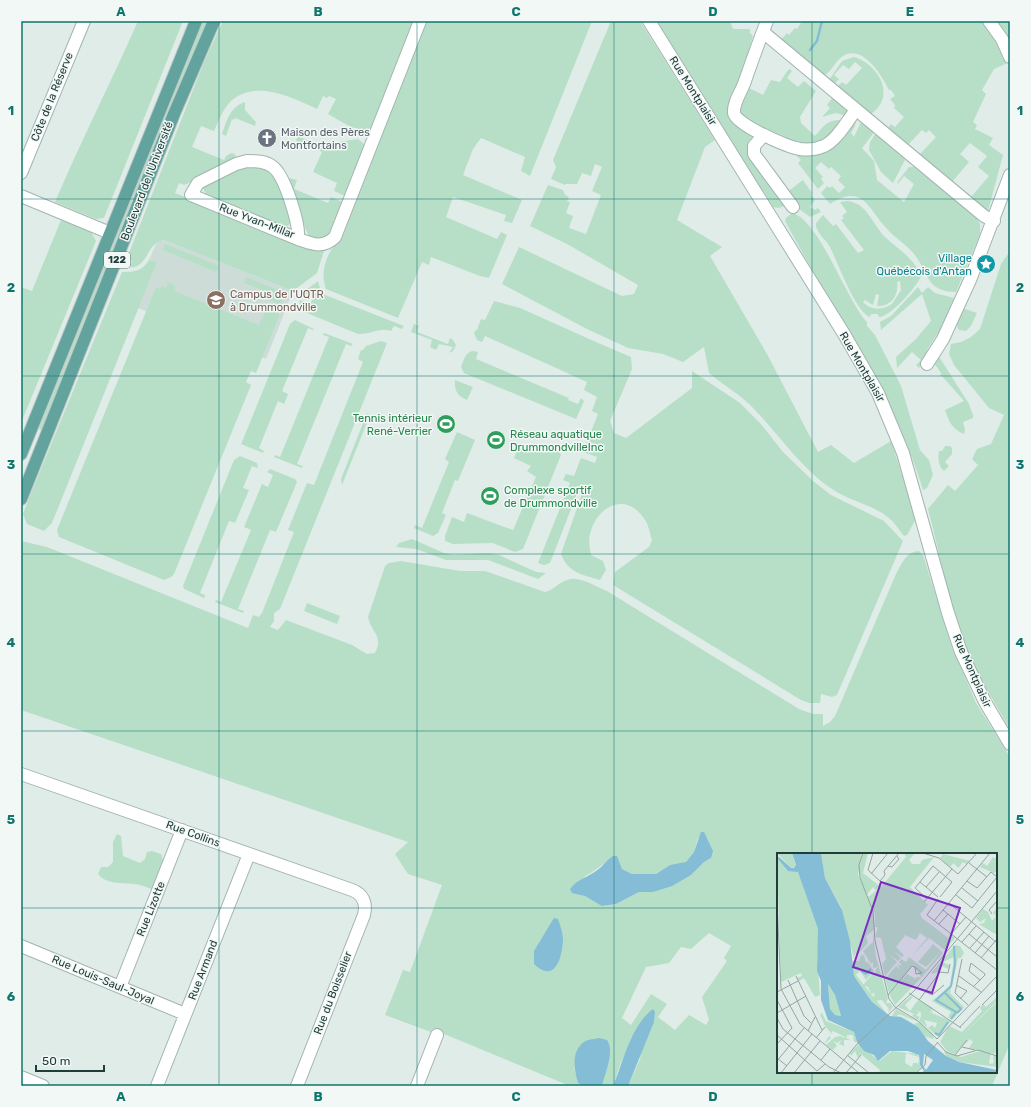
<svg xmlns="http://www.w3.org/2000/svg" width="1031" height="1107" viewBox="0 0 1031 1107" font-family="Rubik,sans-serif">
  <rect width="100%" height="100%" fill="#e0ece8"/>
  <path fill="#cedcd7" d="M164,240L293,291L266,359L138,308L157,262L149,260L157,242Z"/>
  <path fill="#b7dfc7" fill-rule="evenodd" d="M138,21H183L104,218L96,219L55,202C81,141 111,82 138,21Z
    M201,21H207L113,255L107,252Z
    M223,21H416L374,125C362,138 342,121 328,114L336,99L329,96L327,98L323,96L317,109C293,98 255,79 231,101C223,109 219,120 214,131L201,126L192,147L224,160L226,156L231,153L235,154L236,158L189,183L184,185L179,183L175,193L309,248L324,251L317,273L293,291L164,240C146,242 148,270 129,267L132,261L127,258L204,62Z
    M425,21H592L530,176L521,171L525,157L481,138L473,149L463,175L522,200L512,223L504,221L506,215L453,197L446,217L497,239L501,232L507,235L489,278L480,276L431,257L429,265L422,262L398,318L326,289C319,270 328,250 342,236Z
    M611,21H640L715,140L705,147L677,220L722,247L710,256L767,354L818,452L831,445L854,463L891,441L916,519L907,535L904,536C899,530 895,523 889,518C874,505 849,501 832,489C802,469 781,437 756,411C742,395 724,386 709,373L704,347L683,362L663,354L628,348L587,329L502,284L519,247L622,296L634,294L638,285L567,244L530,226L548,185L563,190L565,195L569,197L567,201L570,202L566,213L573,216L569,228L586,234L601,195L592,191L602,167L595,164L591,176L582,173L577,184H565V185L551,179L556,167L553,160Z
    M657,21H730L733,29H750V33L753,36L732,110L757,134L749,151L773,191L785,206L778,208L773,207Z
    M802,21H1010V62L994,69L982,90L986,94L973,122L977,125L975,129L993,138L989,145L1003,155L988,211L971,197L989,176L978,167L987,156L970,143L960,154L969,162L952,182L920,154L936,137L929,130L926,133L922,130L907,146L888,128L891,124L895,127L904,117L894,108L895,105L890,99L895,96L891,90H889C882,76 863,44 843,56C835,61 831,73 823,76L781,40L787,33L789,35L795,28L797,29Z
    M854,57C878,64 897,96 871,114L837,87L842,82L846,85L862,68L855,62L849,69L843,65L834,75L839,79L834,84L829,80L842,61Z
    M790,69L792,71L787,78L798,87L804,81L816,91L800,117L801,123L815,136C825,124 828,119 844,120L825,143L794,144L738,117L742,99L749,88L763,95L771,80L780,82L788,70Z
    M833,97L847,109V116L836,113L822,117L830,108L827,105Z
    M245,102V110L256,122L255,126L235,118L234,120L232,119L226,136L222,134C227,120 230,107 245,102Z
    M856,118L855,126L851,133L854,137L861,122L873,131V134L862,148L874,161L877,180L904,202L914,184L904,176L897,185L898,181L909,167H914L976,218L980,224V234L956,292C926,292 929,273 914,254C907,245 895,238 887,229C869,210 863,182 830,204L821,193L827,186L830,188L832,186L839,193L845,187L838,180L841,176L831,167L829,169L821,162L815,168L823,177L821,179L824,183L818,189L798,163L801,160L795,154L816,151Z
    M876,133L900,153L905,160L893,183L881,172L869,150L870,142Z
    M298,135C316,149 337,142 358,139L364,144L365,148L347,197L334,191L337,183L313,172L322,152L296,141Z
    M244,165L268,169L277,178L292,221L288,226L282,228L208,197L203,189V186Z
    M780,177L786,186L784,188L787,192L803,180L812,193L811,195L815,200L810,207L815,210L818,208L821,212L810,217L795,206L777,179Z
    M290,178L297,180L294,189L328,203L331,197L345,203L337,226L324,241L309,237L287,183Z
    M848,201C868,204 872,224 885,237C899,250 914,258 921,276C917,287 890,317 879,317L878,314H871L870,317C856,313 837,261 830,247C826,240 819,235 816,227V223L823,215L833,226L836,224L858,253L864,250L841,220L844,218L842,216L847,212L840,202ZM900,281L901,290L892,304C883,310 871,311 863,302L865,300L873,305L876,294L879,295L877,306C891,307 899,295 897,282Z
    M792,213C819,219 846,300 867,322V326L875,335L901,386L920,450L929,460L933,475L927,488L923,490C894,391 832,310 785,221L786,218Z
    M61,220L91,232L96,241L21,423V322L23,309L21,306V287L32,291Z
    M165,244L219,266L216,272L163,250Z
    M1010,251V729C994,702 977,674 965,645C948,602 940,554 928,509L948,485L955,491L978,465L972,459L977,449L991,444L1004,415L989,408L954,365L949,354L951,344L961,342L971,337L980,329L1001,264Z
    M105,257L111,259L42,430L39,429L50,397Z
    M149,260L157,262L52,523L44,531L27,524L23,514L29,498L122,272C135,272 142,271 149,260Z
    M246,277L285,293L280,305L263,297V290L244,283Z
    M318,281L321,292L325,295L404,326L402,329L394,326L391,331C380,327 370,335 358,334L302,311L299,307L300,300L310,304L314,297L302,293Z
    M168,282L175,286L174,291L259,325L266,309L280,314L256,373L251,371L246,382L251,385L174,574L171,577L164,580L59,537L57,530L156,287L160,289L162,286L166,288Z
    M918,287L922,293L928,287L935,293L954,298L942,327L928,348L925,360L919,368L916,365L921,360L912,352L897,368L896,357L916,339L931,321L922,294L881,330L880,322L891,316Z
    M494,301L520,308L596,342L631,357L632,369L610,421L614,433L626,438L692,388V371L740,403L760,423L783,452L813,481L831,495L884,521L903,541L837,695L832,697L821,694L820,703H809L801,700L613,585L615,572L649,547L652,540C650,534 649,526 645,520C627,491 597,505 590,534C588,540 590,549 591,555L603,561L606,570L600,580C583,575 568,573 561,554L584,488L580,486L550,563L544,565L538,563L570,483L563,480L566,474L574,476L581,458L595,463L597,457L583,452L598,414L592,411L597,397L584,390L587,382L485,336L482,342L477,340L474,333L476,330H477L481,319L485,320Z
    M962,308L977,313L971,326L966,331L959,330L956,324Z
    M295,320L314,329L313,330L308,328L282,391L288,394L284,404L278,401L259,448L264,451L263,453L241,444L242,442L290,324Z
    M414,324L419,326L417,332L448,344L450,338L453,340L456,345L453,351L449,353L453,347L439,344L436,350L430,347L432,340L411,332Z
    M324,333L353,344L351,346L346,344L297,464L303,466L302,468L274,457L275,455L280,457L329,337L323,335Z
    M381,341L387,343L280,609L274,613V621L270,627L278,630L286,620L352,645L367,654L375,653C384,635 371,633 368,617L385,566L389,563L401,561L460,571H485L545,592C554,590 558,583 567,580C579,575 596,587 607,591L799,709L813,714H823V726L830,722L835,716L896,574C902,563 906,552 919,551L923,555L952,648L962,670L976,703L1010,757V1048H1008L992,1086H628L640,1059L647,1014L621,1062L613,1086H602L610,1052L574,1067L578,1083L584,1086H570L432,1029L431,1032L385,1015L403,970L410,972L442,885L408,874L395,854L408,842L21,710V541L47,547L248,628L253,615L259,617L262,613L294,532L288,530L307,483L314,485L363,362L358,359L361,350H363L366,346ZM698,838L711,858L704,862L691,875L653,892H639L616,904L603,906L585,896V876C598,870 604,861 617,857L622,869L632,874H656L670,865H678L686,862L694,852ZM778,854H996V1072H778ZM709,933L731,946L724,958L727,961L702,997L709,1020L706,1025L689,1015L675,1030L658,1017L667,1004L651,994L631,1025L622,1018L646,967L669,963L681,947L691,949Z
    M473,351L478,352L476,359L569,398L568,400L578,404L581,398L584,401L576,419L464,373L461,367C464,360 465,352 473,351Z
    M938,355L969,404L973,415V418L963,422L965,430L964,434C952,429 949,422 945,410L964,401L942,376H940L941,373L932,360Z
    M455,380L473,387L467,400C458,396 454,391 455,380Z
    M367,413L370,415L342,485L341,479Z
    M457,432L475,440L458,481L455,480L442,513L446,515L438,533L433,536L414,528L415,525L422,528L449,462L445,459Z
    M521,443L546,453L549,445L558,449L561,455L523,549L515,552L493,543L453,544L445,541V536L452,517L464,522L467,513L513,530L536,477L527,471L531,466L514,458Z
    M945,446H950L952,448V454L945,462L949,466L944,471C938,465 938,460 939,451H942Z
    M240,456L257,463L258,468L252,466L243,488L249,490L235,523L229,521L200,593L205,595L204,598L184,589L183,586L234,460Z
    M270,469L295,479L297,482L276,532L270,530L238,609L244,611L243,613L215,602L216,600L221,602L251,530L244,527L262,484L268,487L273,475L267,472Z
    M412,539L444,553L454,555L488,553L499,555L536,572L546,573L538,579L488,560H446L416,549L396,547L399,543Z
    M307,603L340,616L337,624L304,611Z
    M117,834L121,836L123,856L140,863L145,859L147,852L152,851L161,854L163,860L152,889C146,887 139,884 133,884C123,883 105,884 98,874L101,867H108L113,862V842Z"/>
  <path fill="#84bdd5" d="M701,832H704L713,851L711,858L704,862L691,875L672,886L653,892H639L616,904L602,906L585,896L572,893L570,889C577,879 587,878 596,871C603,867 606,860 613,856H617L622,869L632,874H656L670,865L686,862L694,852Z
    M554,918L558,919C560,925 563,933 563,940C562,958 555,984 534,964V951Z
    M653,1009L655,1012L654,1022L628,1086H613C623,1063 631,1025 653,1009Z
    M599,1038L607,1040C615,1051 605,1073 602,1086H584L578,1083C574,1070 571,1051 584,1042C588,1039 595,1039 599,1038Z"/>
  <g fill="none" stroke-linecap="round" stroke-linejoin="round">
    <path stroke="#84bdd5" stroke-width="2.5" d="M810,50L817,41L822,21"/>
    <defs>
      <path id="minor" d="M649,21L844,334L878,393L903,453L948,613L961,652L985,702L1010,744
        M767,21C759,41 752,61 745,81C742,91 733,102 734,113C736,125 788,147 800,149C807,150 817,149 824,146C837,140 847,121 856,110
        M989,21L1002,39L1010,57
        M763,32L984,216L994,221
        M762,134L761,138L754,146V154L793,207
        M247,161C256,161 266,161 273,167C285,176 300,225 298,239L191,195L198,183L236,164Z
        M21,173L84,21
        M21,196L110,233
        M298,239C312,244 323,249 335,237L420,21
        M927,364L943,339L970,280L1010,175
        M21,774L352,890C363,894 367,903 364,915L297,1086
        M21,946L185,1014
        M120,987L182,830
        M21,1077L43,1086
        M157,1086L249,854
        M417,1086L437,1035"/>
      <path id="major" d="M21,454L196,21
        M21,499L174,114L214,21"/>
    </defs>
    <use href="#minor" stroke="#a3b4b0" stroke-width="14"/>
    <use href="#major" stroke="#c1c9c8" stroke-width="14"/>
    <use href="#minor" stroke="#fff" stroke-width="12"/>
    <use href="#major" stroke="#62a49d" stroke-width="12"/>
  </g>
  <path fill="none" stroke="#0f766e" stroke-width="1" stroke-opacity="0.55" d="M219,21V1086M417,21V1086M614,21V1086M812,21V854M21,199H1010M21,376H1010M21,554H1010M21,731H1010M21,908H778M996,908H1010M812,1072V1086"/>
  <defs>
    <symbol id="church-disc" viewBox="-11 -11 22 22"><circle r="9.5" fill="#6b7280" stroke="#f1f8f5"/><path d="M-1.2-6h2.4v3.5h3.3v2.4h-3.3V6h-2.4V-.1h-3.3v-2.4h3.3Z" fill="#fff"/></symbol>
    <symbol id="sight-disc" viewBox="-11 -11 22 22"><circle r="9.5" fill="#0f9aa8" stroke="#f1f8f5"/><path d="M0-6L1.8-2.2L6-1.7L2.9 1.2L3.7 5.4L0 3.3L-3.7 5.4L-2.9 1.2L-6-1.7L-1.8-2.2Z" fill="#fff"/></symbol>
    <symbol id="university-disc" viewBox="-11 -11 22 22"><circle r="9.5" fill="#8d6e63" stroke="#f1f8f5"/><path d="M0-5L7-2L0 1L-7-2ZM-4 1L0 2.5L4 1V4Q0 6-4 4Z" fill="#fff"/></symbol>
    <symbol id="stadium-disc" viewBox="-11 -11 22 22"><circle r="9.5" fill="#2e9e5b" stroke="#f1f8f5"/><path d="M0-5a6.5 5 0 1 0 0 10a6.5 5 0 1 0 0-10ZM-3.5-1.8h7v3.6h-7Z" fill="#fff"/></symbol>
  </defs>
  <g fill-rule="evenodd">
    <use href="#church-disc" x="256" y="127" width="22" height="22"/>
    <use href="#sight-disc" x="975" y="253" width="22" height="22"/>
    <use href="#university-disc" x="205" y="289" width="22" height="22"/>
    <use href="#stadium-disc" x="435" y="413" width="22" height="22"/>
    <use href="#stadium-disc" x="485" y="429" width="22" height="22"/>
    <use href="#stadium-disc" x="479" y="485" width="22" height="22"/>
  </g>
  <g text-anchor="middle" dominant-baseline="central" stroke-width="3" stroke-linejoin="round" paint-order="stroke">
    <rect fill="#f1f8f5" stroke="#5f7572" stroke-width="1" x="104" y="252" width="26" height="16" rx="3"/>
    <g font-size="10" font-weight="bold" fill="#203d3a">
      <text x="117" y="260">122</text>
    </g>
    <g font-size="11" fill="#203d3a" stroke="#f1f8f5">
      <text transform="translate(693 91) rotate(58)">Rue Montplaisir</text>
      <text transform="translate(52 97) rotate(-68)">Côte de la Réserve</text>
      <text transform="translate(147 181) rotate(-69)">Boulevard de l'Université</text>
      <text transform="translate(257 221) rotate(21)">Rue Yvan-Millar</text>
      <text transform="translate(862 367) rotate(60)">Rue Montplaisir</text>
      <text transform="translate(972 671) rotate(66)">Rue Montplaisir</text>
      <text transform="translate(193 834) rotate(20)">Rue Collins</text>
      <text transform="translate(151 909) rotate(-68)">Rue Lizotte</text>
      <text transform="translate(203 970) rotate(-69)">Rue Armand</text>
      <text transform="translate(103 980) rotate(23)">Rue Louis-Saul-Joyal</text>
      <text transform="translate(333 993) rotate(-69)">Rue du Boisselier</text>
    </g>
    <g font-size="11" fill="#5b616d" stroke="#f1f8f5" text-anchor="start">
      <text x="281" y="132">Maison des Pères<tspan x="281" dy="13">Montfortains</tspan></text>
    </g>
    <g font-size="11" fill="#0d838f" stroke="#f1f8f5" text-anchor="end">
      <text x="972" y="258">Village<tspan x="972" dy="13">Québécois d'Antan</tspan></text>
    </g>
    <g font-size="11" fill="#785e54" stroke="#f1f8f5" text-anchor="start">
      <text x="230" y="294">Campus de l'UQTR<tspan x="230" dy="13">à Drummondville</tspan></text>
    </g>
    <g font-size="11" fill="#27864d" stroke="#f1f8f5" text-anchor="start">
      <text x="432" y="418" text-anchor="end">Tennis intérieur<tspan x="432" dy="13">René-Verrier</tspan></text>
      <text x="510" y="434">Réseau aquatique<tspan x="510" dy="13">DrummondvilleInc</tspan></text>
      <text x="504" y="490">Complexe sportif<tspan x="504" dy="13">de Drummondville</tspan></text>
    </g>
  </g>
  <g transform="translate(777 853)">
    <rect width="220" height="220" fill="#e0ece8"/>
    <path d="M0,0H15L19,14L14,15ZM44,0H85L81,22L95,54L97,77L89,83L91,90L81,101H78L77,106L64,54L48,25ZM86,0H91L86,20L104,34L129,4L127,0H138L132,7L135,10L131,9L136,11H143L145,7L157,4L133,34L151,52L143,61L145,65L174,87L175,82L178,85L168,97L152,85L134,104L150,85L143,80L139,87L125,81L128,83L119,94L127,102L125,104L117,98L124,105L121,108L113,102L120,109L108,123L105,111L109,106L104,85L98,84L101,74H98V61L91,44L101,36L98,37L96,34L90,42L85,31L82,16ZM166,1L193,8L189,11L186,9L181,15L177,10L173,14L163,5ZM216,4L220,6V17L217,20L203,14L206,10L210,13ZM0,5L11,18H21L41,76L42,91L40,103L43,142L38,144L27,125L22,128L20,125L25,123L24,120L4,129ZM220,55V79L218,81L202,71L207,70L209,65L203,69L199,65L206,56L211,59L215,68L219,63L216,60ZM96,79L99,104L111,146L109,150H113L116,154L111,160L112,156L105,147L98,148L96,144L98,142L97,140L95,142L96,139L94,141L91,134L86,132L97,119L100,123L98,118L101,114L96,115V109L94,111L86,98L96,89ZM156,91L164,98L149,114L141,109ZM178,92L183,93L187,100L184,105H181L173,140L187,154L175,167L171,164L174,159L155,148L173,134L177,104L166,109L172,112V116L164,113L162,118L156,121L154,120ZM164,98L166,100L146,123L118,152L112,141L130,121L139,126V124H144L136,112L112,140L108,126L119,113L123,116L120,111L125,113L122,109L124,106L129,109L132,104L149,117ZM85,99L83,103L87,102L89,110L91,109L97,118L89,127L83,118L79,122L110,161L95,149L77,123L75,108H82ZM51,131L58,142L64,163L58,162L53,156ZM134,143L136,144L128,152L133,158L141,147L156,155L152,161L157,156L153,163L155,160L174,168L161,184L151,175L155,172L158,175L160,170L147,167L151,175L142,168L144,163V160L139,157L142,160L139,162L142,164L144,161L141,167L135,163L137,161L121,154ZM220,144V148L182,185L220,149V197L217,201L192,195L196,189L193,186L186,193L191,186L178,201L170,198L163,189L172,173L185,179L205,158L203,155L206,151L209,154ZM119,156L141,169L122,161L120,163L128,165L137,171L142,169L156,181L157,191L156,186L147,183L141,174L127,165L124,164L113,163H112H115ZM45,160L49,168L77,179L80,189H77L76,182H70V185L56,178L52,183L54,185L47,191L54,180L48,173L43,161ZM58,184L63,183L72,186V187H67V193L62,191L65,187L60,190L56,187L60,193L56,197L49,192ZM82,191L102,208L115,198L140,201L142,204L129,200L128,210L135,214L136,210H140V212L142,208L144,215L138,220H102L103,217L84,201L81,205L78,198L74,203L73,200ZM167,198L184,204L203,198L214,201L212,209L213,211L217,210L216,205L217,202L220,203V214L182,209L169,203Z" fill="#b7dfc7"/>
    <path d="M15,0H44L48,25L65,57L73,88L77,123L95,149L113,163L124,164L141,174L151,188L169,203L182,209L220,217V220H144L147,218L143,212L142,202L131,198H113L101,208L97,202L87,198L80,189L77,179L51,167L44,147V128L40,118L41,76L21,19L11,18L0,5L2,4L14,15H17L19,12ZM51,131L58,142L64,163L58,162L53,156ZM147,201L156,207L149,217L146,213Z" fill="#84bdd5" fill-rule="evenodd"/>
    <path fill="none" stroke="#84bdd5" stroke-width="2" d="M84,118L89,121L94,116M168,140L184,156L180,160M174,166L179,159L159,147L174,133L178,112L177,93M158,180L162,182L171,169"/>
    <path fill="none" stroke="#93a6a2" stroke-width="1" d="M86,0L82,12L83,25L96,58L98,88L112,146L118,154L141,168L160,186M96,0L91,17L103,28L108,22L107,18L122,0M146,0L162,5L181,21L200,0M192,10L210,24M111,13L115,14L122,6L120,3M94,21L111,0M190,28L200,35L214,19L220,24M143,29L161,44M149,34L163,18M185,35L201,48M179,42L195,55L220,24M150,46L138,35L156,13L175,29L163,44M161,46L150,62L220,117M0,49L4,136L23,171L82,220M147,49L175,16M172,50L220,90M166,57L183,71M215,61L212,57L220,48M157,68L213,0M162,71L171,61M174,81L189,64M192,81L220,104M185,89L199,73M193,95L207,79M198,100L212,83M204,105L220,86M185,106L178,140L191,152M138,114L145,120L139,121ZM19,123L45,177M182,123L204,139M11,127L27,163L34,170M179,132L190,138L183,146M197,133L208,122V121L194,110L192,118L203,127M147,138L155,142L167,132M0,139L21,128M132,140L184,175M111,142L135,113L138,114M0,147L15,175L0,191M142,147L163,119L171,120L173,111M205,152L220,137M0,160L29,143M0,165L6,176M183,174L203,153M6,176L52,214L64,220M31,178L38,164M0,182L40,218L48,211M39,185L48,174M160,186L220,123M160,189L169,199L180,203L201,197L220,203M185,194L198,197M70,202L92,220M178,202L190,187M0,205L10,213M44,207L53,196M0,208L27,175M4,220L35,181M17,220L43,188M56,220L81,190L138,137L220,38M69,220L84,202M139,220L148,212L149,203L161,189"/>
    <path fill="#7b2cbf" fill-opacity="0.15" stroke="#7b2cbf" stroke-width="2" d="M104,29L183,55L155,140L76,114Z"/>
    <rect width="220" height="220" fill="none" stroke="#203d3a" stroke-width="2"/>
  </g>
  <rect width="1031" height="1107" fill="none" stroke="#f1f8f5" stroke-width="44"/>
  <path d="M36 1065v6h68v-6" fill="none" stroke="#203d3a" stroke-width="2"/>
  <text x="42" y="1065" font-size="12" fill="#203d3a" stroke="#f1f8f5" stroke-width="3" paint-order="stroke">50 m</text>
  <rect x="22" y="22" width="987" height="1063" fill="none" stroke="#0f766e" stroke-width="1.5"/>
  <g font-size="13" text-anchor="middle" font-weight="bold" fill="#0f766e">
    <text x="121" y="16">A</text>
    <text x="318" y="16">B</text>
    <text x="516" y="16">C</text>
    <text x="713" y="16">D</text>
    <text x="910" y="16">E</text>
    <text x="11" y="115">1</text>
    <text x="1020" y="115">1</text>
    <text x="11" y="292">2</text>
    <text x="1020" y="292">2</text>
    <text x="11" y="469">3</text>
    <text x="1020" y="469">3</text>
    <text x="11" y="647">4</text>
    <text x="1020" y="647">4</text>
    <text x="11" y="824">5</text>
    <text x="1020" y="824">5</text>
    <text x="11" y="1001">6</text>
    <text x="1020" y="1001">6</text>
    <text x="121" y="1101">A</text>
    <text x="318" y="1101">B</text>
    <text x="516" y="1101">C</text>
    <text x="713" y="1101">D</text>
    <text x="910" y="1101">E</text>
  </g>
</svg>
